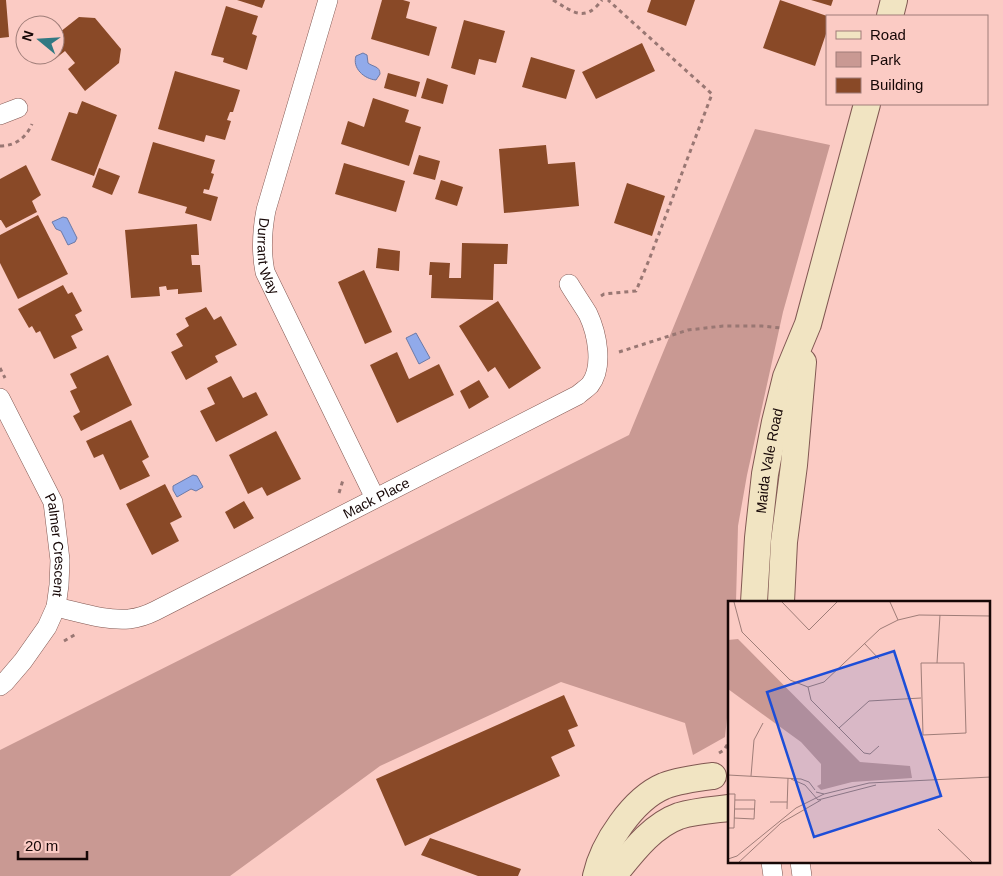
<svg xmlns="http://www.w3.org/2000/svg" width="1003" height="876" viewBox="0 0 1003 876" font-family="Arial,sans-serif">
  <rect width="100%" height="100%" fill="#fbcbc4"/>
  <path fill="#c99993" d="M755,129L830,145L783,312L747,475L738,526L736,602H729V699L725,737L693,755L685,723L561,682L380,766L230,876H0V750L629,435Z"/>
  <path fill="#91aaea" stroke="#6c79a6" d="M363,53L367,55L368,63C373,67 380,66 380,74L376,80C364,79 352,68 356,56Z
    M63,217L67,218L77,238L75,242L68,245L61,231L56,229L52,222Z
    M416,333L430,358L419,364L406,338Z
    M193,475L197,476L203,487L196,491L191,489L177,497L173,490V486Z"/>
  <path fill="#894927" d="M0,0H6L9,37L0,38Z
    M237,0H265L262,8Z
    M382,0H403L410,2L406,18L437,27L429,56L371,39Z
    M651,0H695L686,26L647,12Z
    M780,0L827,16V31L815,66L763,48Z
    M811,0H833L831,6Z
    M226,6L258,16L252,34L257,36L247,70L223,62L224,58L211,55Z
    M79,17L95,18L121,49L119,63L85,91L68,69L75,63L65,51L55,59L52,55H55V36Z
    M464,20L505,31L496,63L479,59L475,75L451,68Z
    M642,43L655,71L596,99L582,72Z
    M531,57L575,70L566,99L522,87Z
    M175,71L240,90L233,112H230L227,120L231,121L225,140L206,135L204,142L158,129Z
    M388,73L420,82L416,97L384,88Z
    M427,78L448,85L443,104L421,98Z
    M373,98L409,110L405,122L421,127L409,166L341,144L348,121L364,127Z
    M82,101L117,115L94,176L51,160L69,112L77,114Z
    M153,142L215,160L211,173L214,174L209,190L204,189L203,193L218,197L211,221L185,213L187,207L138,193Z
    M546,145L548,164L575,162L579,206L504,213L499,149Z
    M419,155L440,161L435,180L413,174Z
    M344,163L405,181L396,212L335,194Z
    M26,165L41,195L32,201L37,212L6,228L1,220H0V179Z
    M99,168L120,176L112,195L92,187Z
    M441,180L463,187L457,206L435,199Z
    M627,183L665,196L652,236L614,223Z
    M38,215L68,274L18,299L0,263V235Z
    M197,224L199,255H191L192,265H200L202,292L178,294V289L167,290L166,286L159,287L160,296L131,298L125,230Z
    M462,243L508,244L507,264H494L493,300L431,298L432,275H429L430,262L450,263L449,278H461Z
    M378,248L400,251L399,271L376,268Z
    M364,270L392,332L365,344L338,282Z
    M63,285L68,294L72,292L82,311L75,315L83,330L71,336L77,348L54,359L40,331L36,333L32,326L29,328L18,309Z
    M498,301L541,368L509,389L495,367L488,372L459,326Z
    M206,307L214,320L221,316L237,345L215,356L218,362L186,380L171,352L183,346L176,334L189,326L185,318Z
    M397,352L409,379L439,364L454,395L397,423L370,365Z
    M108,355L132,405L81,431L73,416L80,412L70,391L77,388L70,374Z
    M231,376L243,398L256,392L268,415L216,442L200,411L215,404L207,388Z
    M479,380L489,397L469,409L460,391Z
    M131,420L149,457L142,461L150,476L120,490L103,454L94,458L86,441Z
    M276,431L301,479L267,496L262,487L248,494L229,455Z
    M165,484L182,517L170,523L179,541L152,555L126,504Z
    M244,501L254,518L234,529L225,512Z
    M564,695L578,726L568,730L575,746L551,757L560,776L405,846L376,779Z
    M430,838L521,869L518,876H478L421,855Z"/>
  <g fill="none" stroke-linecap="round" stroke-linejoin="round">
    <defs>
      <g id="minor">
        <path id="s1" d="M328,0L266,210C262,231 261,252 265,272L375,498"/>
        <path d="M0,115L18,108"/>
        <path id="s2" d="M0,398L53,502L60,560L59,585L56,607L47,627L23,661L5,682L0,686"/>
        <path id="s3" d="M56,607C79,612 105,621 129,619C138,618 147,615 155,611L578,395C581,392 586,389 590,385C604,367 597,333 588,314C582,304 575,294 569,284"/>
        <path d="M771,862L773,876"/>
        <path d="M800,862L802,876"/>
      </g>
      <g id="secondary">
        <path d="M890,16L894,0"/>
        <path id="s4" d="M754,602L758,538L765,474L775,422L786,377L808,324L867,104"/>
        <path d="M781,602L784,542L794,465L803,362"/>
        <path d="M596,876C603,844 633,799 664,786C680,780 697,778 713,776"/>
        <path d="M613,876C631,854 651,826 679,816C695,811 712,810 729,808"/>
      </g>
    </defs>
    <use href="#minor" stroke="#815852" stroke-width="20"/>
    <use href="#secondary" stroke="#815852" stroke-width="28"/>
    <path stroke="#997773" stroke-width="3" stroke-dasharray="4 4" stroke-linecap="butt" d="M553,0C573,12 585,23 602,0
      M0,146C15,146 26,138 32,124
      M601,296L604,294L636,291L649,260L712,94L608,0
      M619,352L688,330L723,326H762L781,328
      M0,368L5,378
      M339,493L343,480
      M64,641L76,634
      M719,753L724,750L729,742"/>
    <use href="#minor" stroke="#fff" stroke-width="19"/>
    <use href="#secondary" stroke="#f1e4c2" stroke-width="26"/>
  </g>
  <g text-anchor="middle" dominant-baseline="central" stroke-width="5" stroke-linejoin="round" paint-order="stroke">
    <g font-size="14" fill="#160706" stroke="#fbcbc4">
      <text stroke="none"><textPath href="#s1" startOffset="266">Durrant Way</textPath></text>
      <text stroke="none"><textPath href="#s4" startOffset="142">Maida Vale Road</textPath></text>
      <text stroke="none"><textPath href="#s3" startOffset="350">Mack Place</textPath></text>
      <text stroke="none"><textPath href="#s2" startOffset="160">Palmer Crescent</textPath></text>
    </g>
  </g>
  <g transform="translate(728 601)">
    <rect width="262" height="262" fill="#fbcbc4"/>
    <path d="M10,38L132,161L182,165L184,177L124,181L93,189L89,185L93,183V163L73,141L0,88V39Z" fill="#c99993"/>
    <path fill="none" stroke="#9f7d78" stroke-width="1" d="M6,1L14,31L62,79L80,86L96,81L152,28L170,19L191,14L263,15M54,1L81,29L109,1M162,1L170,19M136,42L151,58M193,62H236L238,132L195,134ZM209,62L212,14M80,86L83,99L136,152L142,153L151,145M111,127L141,100L193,97M0,174L73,178L81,181L87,189M23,175L26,139L35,122M63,178L77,184L90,199L148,184M88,191L96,193L141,182L263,176M0,193H7L6,227H0M42,201H59M7,208H27M59,208L60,177M6,217L26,218L27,199H7M210,228L245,262M0,258L9,255L68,207L96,193M10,262L53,222L93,199"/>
    <path fill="#1d4ed8" fill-opacity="0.15" stroke="#1d4ed8" stroke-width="2.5" d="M166,50L213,195L86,236L39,91Z"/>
    <rect width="262" height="262" fill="none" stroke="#160706" stroke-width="2.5"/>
  </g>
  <rect x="826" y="15" width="162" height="90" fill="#fbcbc4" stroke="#9f7d78"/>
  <rect x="836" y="31" width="25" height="8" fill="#f1e4c2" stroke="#9f7d78"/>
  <text x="870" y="40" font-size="15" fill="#160706">Road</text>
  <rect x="836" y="52" width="25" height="15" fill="#c99993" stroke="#9f7d78"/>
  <text x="870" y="65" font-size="15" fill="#160706">Park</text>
  <rect x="836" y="78" width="25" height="15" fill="#894927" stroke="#9f7d78"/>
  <text x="870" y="90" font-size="15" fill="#160706">Building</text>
  <g transform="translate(40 40) rotate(288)"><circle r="24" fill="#fbcbc4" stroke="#9f7d78"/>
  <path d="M0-4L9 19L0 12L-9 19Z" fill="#317983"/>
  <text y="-8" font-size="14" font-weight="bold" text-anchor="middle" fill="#160706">N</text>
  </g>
  <path d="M18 851v8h69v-8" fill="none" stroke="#160706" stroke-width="2.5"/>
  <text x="25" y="851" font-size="15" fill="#160706" stroke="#fbcbc4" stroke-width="4" paint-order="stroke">20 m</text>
</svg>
